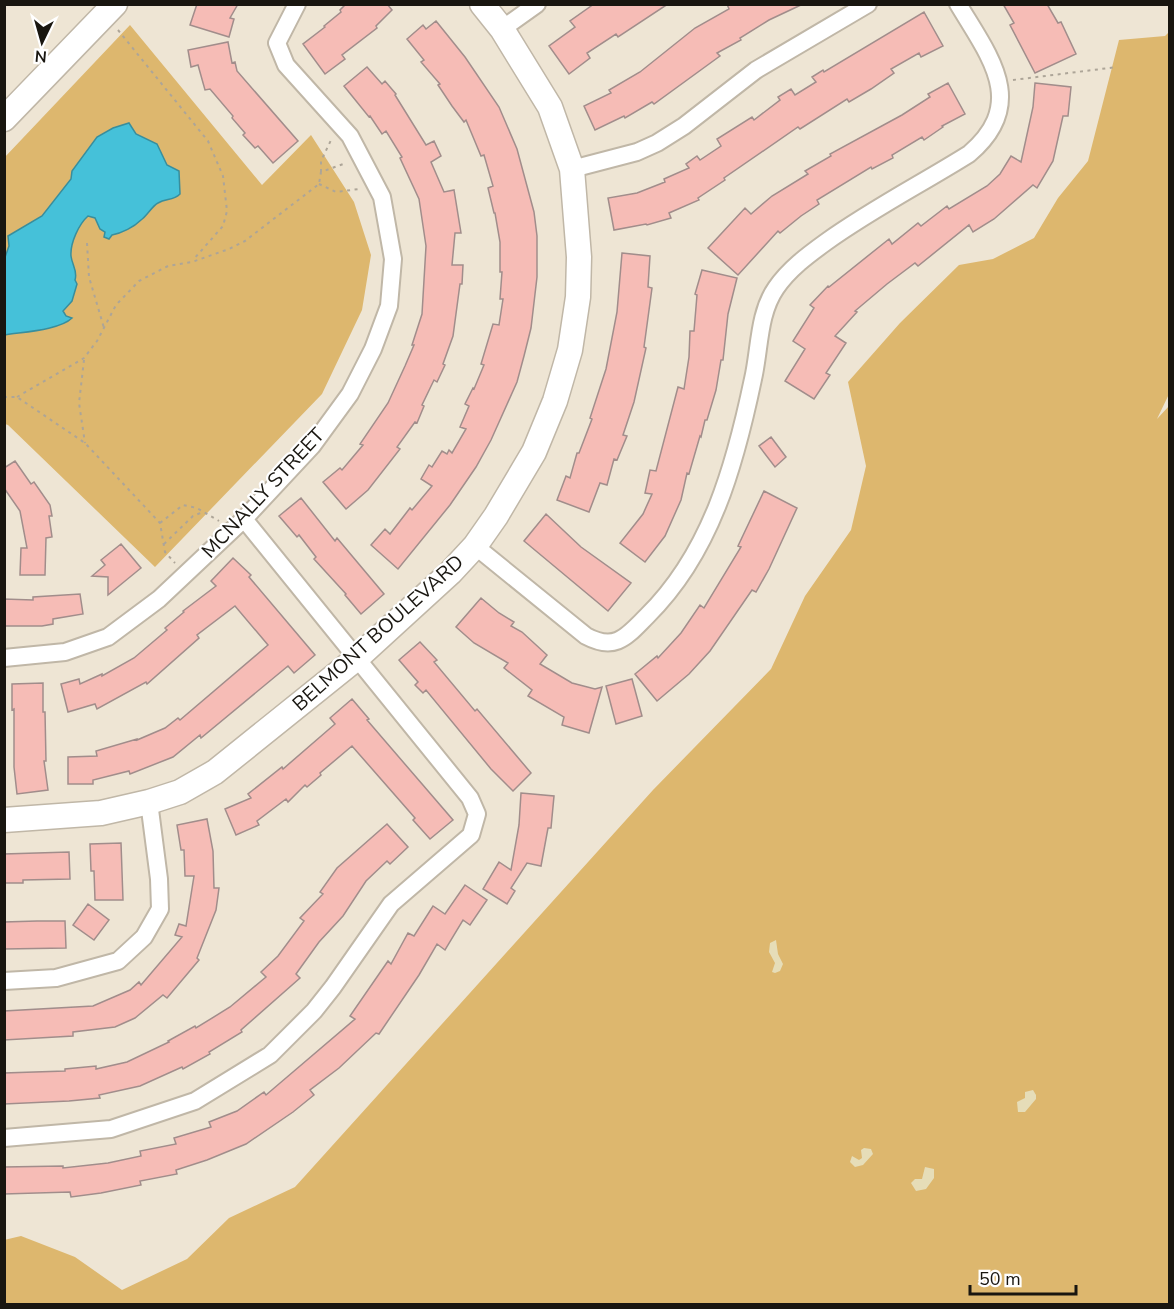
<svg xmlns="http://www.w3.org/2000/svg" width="1174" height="1309" viewBox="0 0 1174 1309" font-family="'Nunito Sans',sans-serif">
  <rect width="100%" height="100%" fill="#eee5d4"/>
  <path fill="#ddb76e" d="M130,25L262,185L311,135L354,202L371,255L362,310L322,394L155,567L8,425L5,424L4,158Z
    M1169,32L1170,392L1157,419L1169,406V1304H5L4,1240L21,1236L75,1257L122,1290L187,1259L229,1218L295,1187L653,790L771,669L805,596L851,530L866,466L848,382L900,323L959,265L993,259L1034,238L1058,198L1088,161L1119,40L1165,36Z"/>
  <path fill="#e6ddb8" d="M776,940L778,954L783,964L780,971L775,973L772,972L775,963L769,952L770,943Z
    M1033,1090L1036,1095V1099L1025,1112H1018L1017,1102L1025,1098V1092Z
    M864,1148L871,1149L873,1154L863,1165L855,1167L850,1162L852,1156L859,1160L862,1158L861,1150Z
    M925,1167L934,1169V1178L926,1189L916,1191L911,1183L915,1179H922Z"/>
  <path fill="#45c1d9" stroke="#388e9d" stroke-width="1.5" d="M129,123L136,134L157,144L167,165L179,171L180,194C173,201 166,198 158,203C152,206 147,216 141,220C134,227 122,233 112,235L109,239L104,237L105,232L100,229L95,218L88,216C79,224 70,243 71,256C72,265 78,271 75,280L77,284L72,301L63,311L66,316L72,318C60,330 22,332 5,335L4,260L9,246L8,236L42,216L71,179L72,171L97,137L113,128Z"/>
  <path fill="#f6bcb6" stroke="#a18d8b" stroke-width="1.5" d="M197,4H238L230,18L234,19L229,37L190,25Z
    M346,4H387L392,10L376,26L377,28L342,55L345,59L325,74L303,44L325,27L324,26L341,12L340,10Z
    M594,4H668L618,37L616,34L587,53L590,58L569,74L549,46L575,27L570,21Z
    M727,4H803L769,20L740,38L741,40L717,53L720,56L654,104L652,102L625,118L624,116L595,130L584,106L611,93L609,90L640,72L695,28L729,9Z
    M1003,4H1047L1058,23L1061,22L1076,54L1035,73L1010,25L1014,23Z
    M924,12L943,46L921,57L919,53L891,69L894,73L871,89L849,102L847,99L800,129L798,127L724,178L725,180L698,198L699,200L669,213L671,218L647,225L646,224L614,230L608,198L637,193L665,182L664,179L689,168L686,164L697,156L700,160L721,146L717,139L752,117L754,120L780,100L778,97L791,89L795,95L816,82L812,77L823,70L824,72Z
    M436,21L465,57L499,107L517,149L534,212L537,236V277L531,328L524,356L517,382L491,440L476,467L450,505L398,569L371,545L385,529L390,534L410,508L412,510L432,486L421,479L429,465L432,467L442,451L447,454L449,450L452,453L466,429L460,427L469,406L465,404L473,388L474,389L484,365L481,364L493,324L499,325L503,299H500L502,272H500V242L495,213H494L488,188L493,186L484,155L481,156L466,120L464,122L452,106L438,85L440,84L421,62L424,60L407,39L423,25L426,29Z
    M228,42L232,63L235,62L237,71L298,141L273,163L258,146L255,148L243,135L245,133L232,118L233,116L210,89L205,90L198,65L191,67L188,50Z
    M367,67L382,84L385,81L396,94L395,95L426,145L434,141L441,156L431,162L444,192L454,190L461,233H455L452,265H463L462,284H460L453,336L443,364L445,365L437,382L434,380L422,405L424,406L417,423L415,422L397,447L400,449L368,490L346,509L323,482L340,468L342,470L363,445L360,444L388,403L405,366L414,345H412L422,314L426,246L419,199L400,158L402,157L386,131L382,134L370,116L369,117L344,86Z
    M948,83L965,114L942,126L943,127L924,140L922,137L892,155L893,158L872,169L871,167L817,200L819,204L801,216L780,233L778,231L738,275L708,248L745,208L751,214L772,196L808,174L805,171L831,156L830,154L902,115L930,97L928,94Z
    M1035,83L1071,87L1068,116H1063L1053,161L1037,188L1033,185L994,219L973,232L969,225L918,266L915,263L887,284L855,311L857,312L835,336L846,343L826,373L830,375L814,399L785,381L805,349L793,341L814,308L810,305L828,286L829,287L889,239L892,244L918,223L921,226L947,206L949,209L987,186L1000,174L1011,156L1021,162L1033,107Z
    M622,253L650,256L648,287L652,288L644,347L646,348L634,402L623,435L627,436L617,460L614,459L607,485L600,483L589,512L557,500L566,476L570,478L577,453H579L592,419L590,418L606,369L617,312Z
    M702,270L737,278L728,314L723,360H721L716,390L707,420H705L701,437L700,436L689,474L687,473L681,500L665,536L645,562L620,543L643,514L652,494L645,493L650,470L656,471L678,387L684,389L689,357L690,331H694L697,295L695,294Z
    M771,437L786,457L775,467L759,446Z
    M15,461L31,484L34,482L50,505L52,516H49L52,537L46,538L45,575H20L21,548H27L20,511L4,488V468Z
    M764,491L797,508L769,569L756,592L752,590L710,651L689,674L657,701L635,674L657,656L658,658L681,633L700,605L704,608L741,547L738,546Z
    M301,498L335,541L337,538L384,594L361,614L345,595L346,594L314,559L316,557L299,535L297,537L279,516Z
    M546,514L581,547L631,583L608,611L524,541Z
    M121,544L141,568L108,595V577L92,576L105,565L101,560Z
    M233,558L251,575L249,577L315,655L294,673L288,666L201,738L200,735L173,757L130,774L129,771L93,780V784H68V757L97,756L96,751L137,739V740L165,728L178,718L180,720L268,645L235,606L197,635L199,638L147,684L146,682L97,709L95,704L68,712L61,684L79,679L80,684L102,674V676L134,658L167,630L165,628L184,612L183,611L216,586L211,581Z
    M80,594L83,614L53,619V624L42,626H4V599L33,600V597Z
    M481,598L499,613L514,622L511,626L522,632L547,655L540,664L572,683L595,689L602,687L589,733L562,725L564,717L528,696L532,690L504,668L508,663L474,643L456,627Z
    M420,642L437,660L434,662L475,711L477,709L531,773L513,791L491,769L426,690L423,693L415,685L418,682L399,660Z
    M632,679L642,716L616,724L606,686Z
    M43,683V712H45L46,761H44L48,790L17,794L14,767V709L12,710V684Z
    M352,699L369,719L367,720L453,820L430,839L413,820L415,818L352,746L320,773L321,775L307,787L305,785L288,802L286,799L257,821L259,825L236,835L225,809L251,798L248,794L282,767L283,769L335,724L330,718Z
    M521,793L554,796L551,828H548L541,866L527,863L511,888L515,891L507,904L483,889L499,862L511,870L519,825Z
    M207,819L213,851L214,888H219L216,910L197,958L199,960L167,998L163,995L135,1018L115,1027L73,1032V1036L4,1040V1011L93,1006L130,990L139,982L141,985L182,937L175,935L179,924L186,926L194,876H185L184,850H181L177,825Z
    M387,824L408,847L390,864L387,861L366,881L343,916L319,942L296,974L300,978L241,1030L242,1032L209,1052L210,1054L183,1069L182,1067L140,1086L99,1095L100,1098L69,1101L4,1104V1073L65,1071V1069L96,1066V1069L127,1062L169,1042L168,1041L195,1026L196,1028L230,1007L266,977L261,972L278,956L304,921L300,918L323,894L320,892L337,868Z
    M121,843L123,900H95L94,871H91L90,844Z
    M69,852L70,879L23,880V883H5L4,854Z
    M465,885L487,900L470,925L463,920L445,950L437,944L419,975L379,1034L376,1033L339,1068L310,1090L314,1095L293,1112L246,1144L207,1160L176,1170L177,1174L140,1181L141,1185L101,1193L71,1197L70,1192L4,1194V1167L63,1166V1168L108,1163L141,1156L140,1151L176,1144L174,1138L211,1127L209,1122L237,1111L264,1092L266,1095L355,1019L350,1016L388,961L391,964L408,933L414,936L433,906L445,914Z
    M88,904L109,920L94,940L73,925Z
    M37,921H65L66,948L4,949V922Z"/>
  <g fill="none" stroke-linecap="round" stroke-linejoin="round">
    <defs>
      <path id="street" d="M502,29L537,4
        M572,169L637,152L657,143L684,126L756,70L868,4
        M475,546L586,636C616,652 627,636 647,616C711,553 735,465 753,379C760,349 758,314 776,288C789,269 808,255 826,242C872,209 921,184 969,154C1029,103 989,56 958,4
        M4,658L65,652L108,637L159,599L244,519L312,446L350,394L373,349L389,306L393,259L382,197L350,136L286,65L277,43L297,4
        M4,981L56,978L118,961L144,937L160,909L159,879L149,802
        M4,1138L111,1129L195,1101L270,1055L314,1011L333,987L391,904L471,835L477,814L470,798L244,519"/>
      <path id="secondary" d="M4,119L115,4
        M4,820L101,813L149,802L180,792L215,772L357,658L450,573L475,546L496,516L534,452L555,401L570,350L578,297L579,257L572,169L550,107L502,29L482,4"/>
    </defs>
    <use href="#street" stroke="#c0b7a7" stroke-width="20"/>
    <use href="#secondary" stroke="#c0b7a7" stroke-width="27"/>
    <path stroke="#ada598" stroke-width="2" stroke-dasharray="3 4.5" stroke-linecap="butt" d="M118,30L208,141L223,176L227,211L223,226L193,260
      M1013,80L1117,67
      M321,172V161L332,138
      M319,184L336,192L359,189
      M87,243L89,277L104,328
      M84,360L79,403L85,443
      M4,397H17L85,443L160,523L165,552L175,563
      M17,397L84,358L97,341L116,305L139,281L168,266L192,262L229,249L245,241L319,184L321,172L346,163
      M160,523L183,505L197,508L219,521
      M164,544L193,516L203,512"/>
    <use href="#street" stroke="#fff" stroke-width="16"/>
    <use href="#secondary" stroke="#fff" stroke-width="24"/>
  </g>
  <g text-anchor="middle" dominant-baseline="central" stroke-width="4.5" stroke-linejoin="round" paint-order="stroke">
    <g font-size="20" fill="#191610" stroke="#fff">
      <text transform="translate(263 493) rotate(-47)">MCNALLY STREET</text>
      <text transform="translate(378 633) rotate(-42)">BELMONT BOULEVARD</text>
    </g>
  </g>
  <rect width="1174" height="1309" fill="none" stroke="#191610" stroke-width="12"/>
  <g transform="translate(42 42) rotate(185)" stroke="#ffffff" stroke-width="4.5" paint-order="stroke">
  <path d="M0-4.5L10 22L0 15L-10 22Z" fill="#191610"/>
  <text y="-9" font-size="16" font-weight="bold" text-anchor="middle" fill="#191610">N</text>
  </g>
  <path d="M970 1285v9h106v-9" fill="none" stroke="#191610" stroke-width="3"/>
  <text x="979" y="1285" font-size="18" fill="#191610" stroke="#ffffff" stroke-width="4.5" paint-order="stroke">50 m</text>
</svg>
